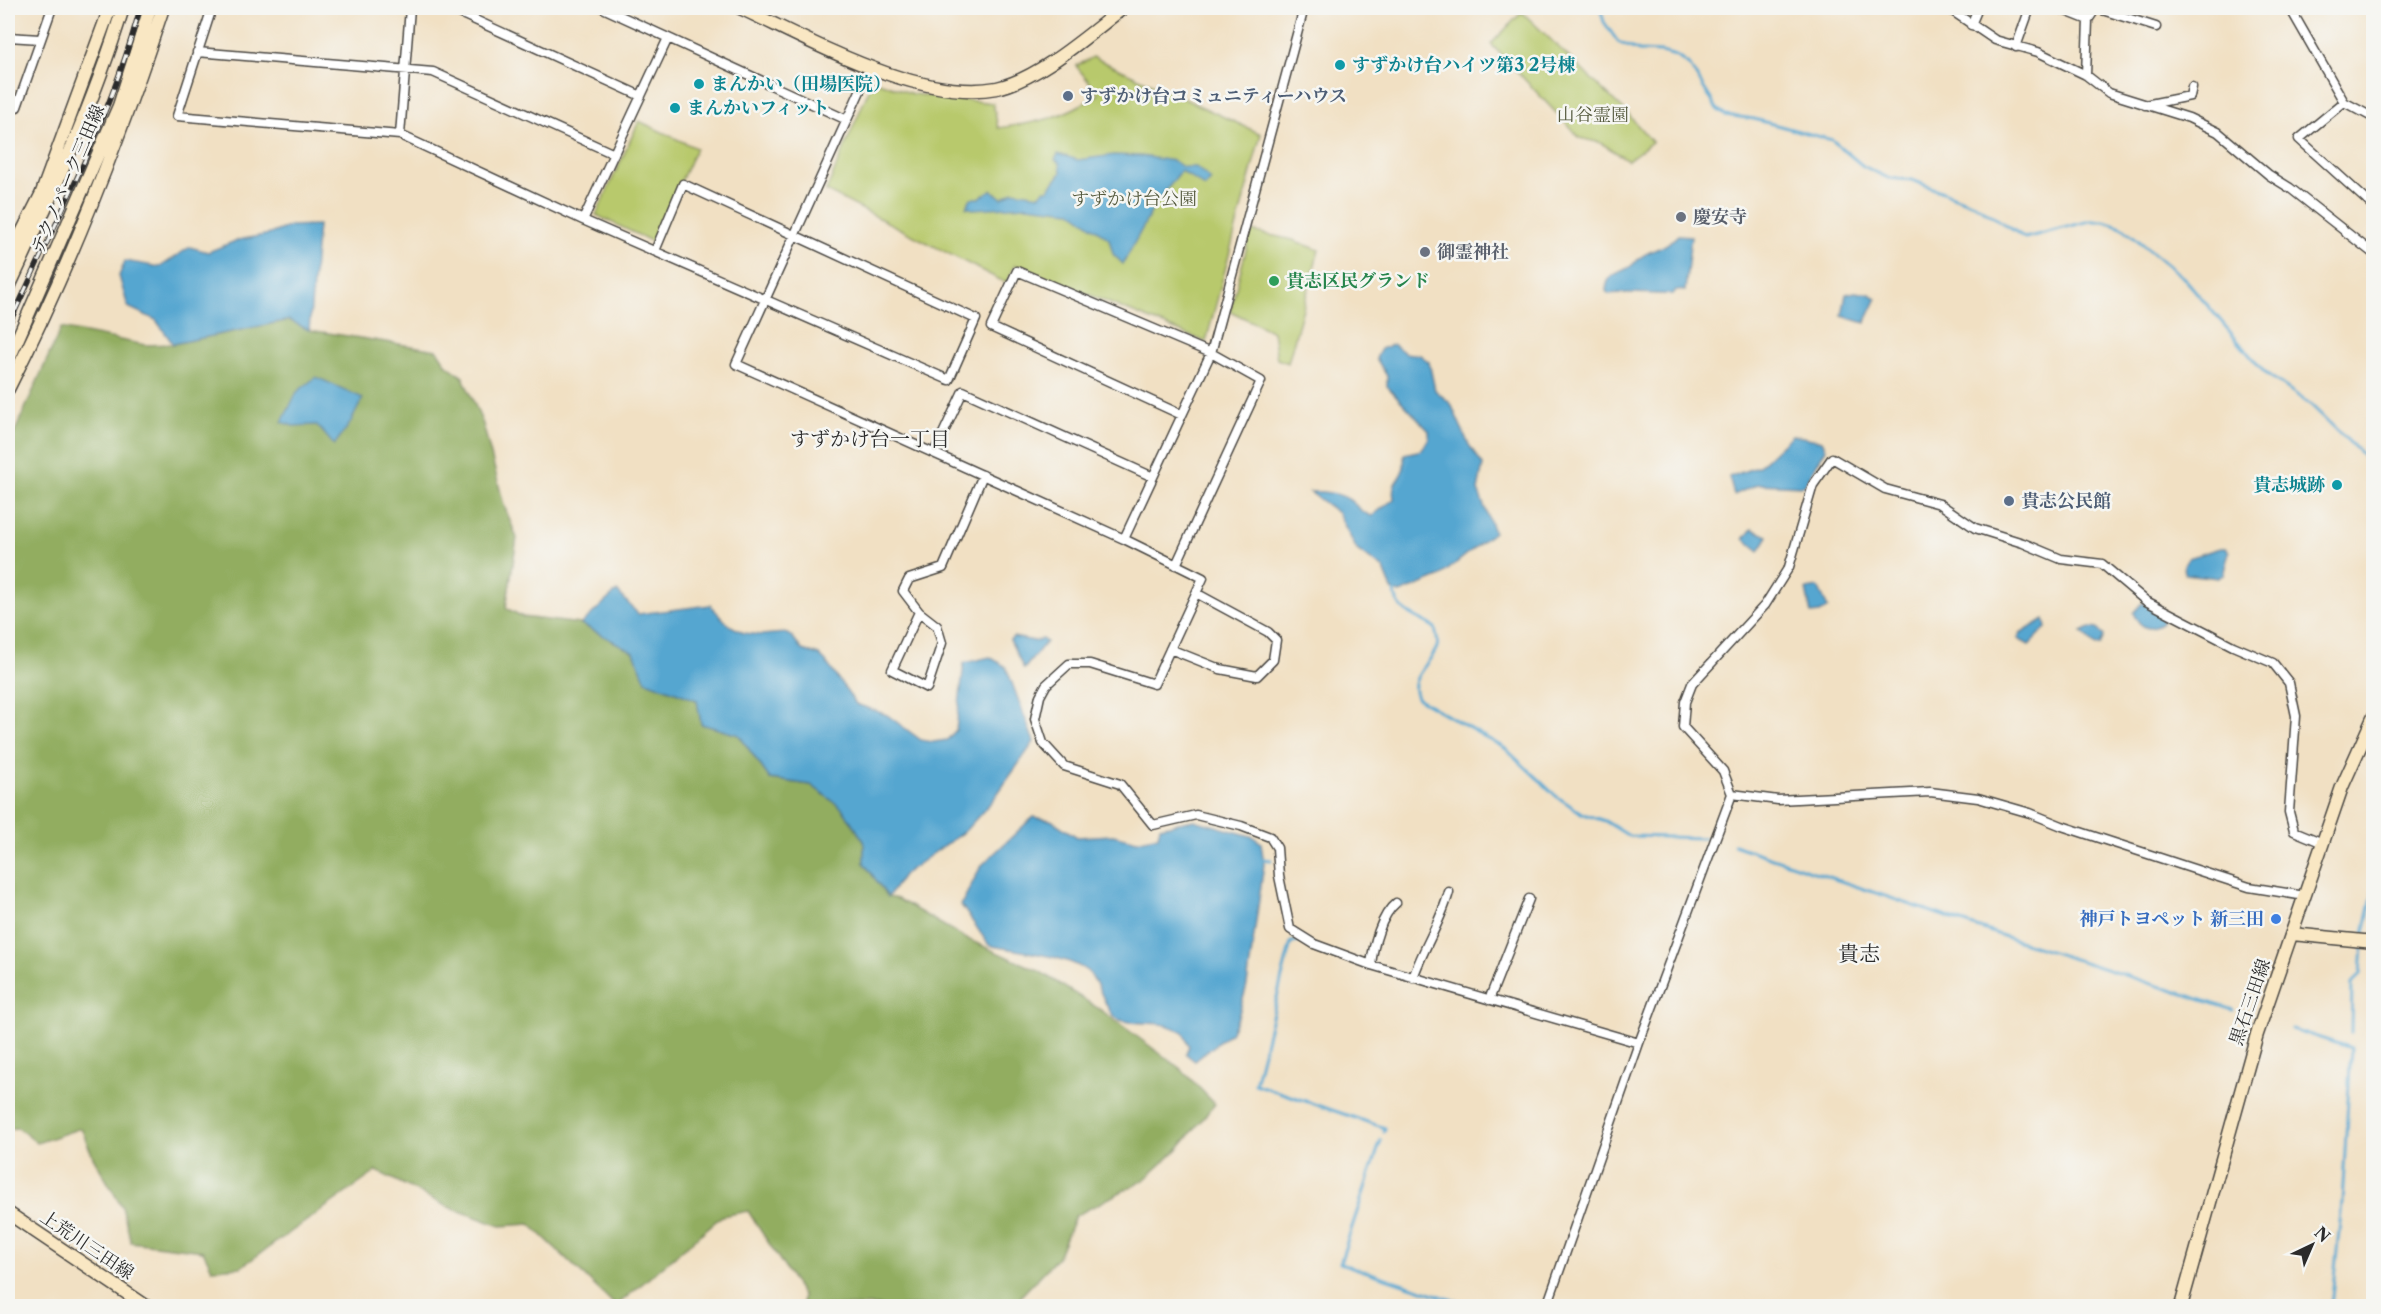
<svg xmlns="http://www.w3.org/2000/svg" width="2381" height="1314" viewBox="0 0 2381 1314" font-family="'Libre Caslon Text','Noto Serif JP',serif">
  <rect width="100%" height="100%" fill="#f6f6f2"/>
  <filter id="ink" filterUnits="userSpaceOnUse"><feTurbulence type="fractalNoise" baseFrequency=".0167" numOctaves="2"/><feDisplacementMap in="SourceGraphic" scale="12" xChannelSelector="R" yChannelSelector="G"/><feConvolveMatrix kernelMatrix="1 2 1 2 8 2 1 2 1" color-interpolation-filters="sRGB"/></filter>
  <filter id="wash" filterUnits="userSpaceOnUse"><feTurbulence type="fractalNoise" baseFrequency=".008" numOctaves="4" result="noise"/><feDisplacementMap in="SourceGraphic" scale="24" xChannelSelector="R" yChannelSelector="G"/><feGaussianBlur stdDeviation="1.35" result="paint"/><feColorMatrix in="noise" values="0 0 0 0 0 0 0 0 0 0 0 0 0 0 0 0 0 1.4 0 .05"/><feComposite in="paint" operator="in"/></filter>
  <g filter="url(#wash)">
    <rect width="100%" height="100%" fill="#f1e0c3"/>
    <path fill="#b8c96c" stroke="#727a4c" stroke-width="1.5" d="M1522,12L1628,114L1652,142L1628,160L1601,143L1580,138L1491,44Z
      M1093,57L1261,134L1206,342L1015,265L1006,283L826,191L873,80L913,94L993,103L998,128C1042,122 1062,118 1099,94L1076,66Z
      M639,121L696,148L653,242L596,215Z
      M1251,231L1293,240L1319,250L1288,363L1277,359L1273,332L1230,311Z"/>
    <path fill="#92ad60" stroke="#5e6c46" stroke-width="1.5" d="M290,320L309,330L437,350L447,365L463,377L483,424L504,505L517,538L506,608L523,617L581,624L634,652L646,681L697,700L701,724L739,735L770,779L811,785L842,808L864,841V863L888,897L898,899L965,938L1039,971L1101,1010L1181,1069L1215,1104L1178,1149L1144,1180L1075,1216L1058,1257L1021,1296L1018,1306H802L803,1296L748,1211L722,1216L616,1306L530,1224L500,1226L446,1206L377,1171L241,1267L212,1269L203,1251L131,1242L122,1207L93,1157L81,1128L37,1143L18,1128L8,1129V447L61,328L145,345L173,344Z"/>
    <path fill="#55a6d0" stroke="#40687e" stroke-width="1.5" d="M1058,154L1078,160L1114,155L1141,156L1174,161L1183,167H1196L1211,180L1205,187L1181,171L1155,205L1123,264L1113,254L1109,239L1071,211L1027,206L973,209L966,207L971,198H979L991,190L1002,198L1013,191L1040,195L1044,190H1048L1061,173L1060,163L1055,160Z
      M318,225L309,330L289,320L173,344L156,320L128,307L119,276L125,261L160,267L190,247L208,252L238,240L270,234L290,226Z
      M1678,235L1691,236L1685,291L1676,290L1673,294C1651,295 1630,291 1609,294L1606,291C1607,275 1614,275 1626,269C1632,267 1636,260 1641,257C1654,248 1666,248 1678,235Z
      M1855,292L1870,294L1877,298L1865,323L1842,316L1846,294Z
      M1393,344L1405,353L1420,355L1429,362L1435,390L1451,404L1469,445L1483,465L1478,490L1494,532L1439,577L1400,593L1392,590L1384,569L1357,550L1338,513L1310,492C1321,491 1339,493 1348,499C1358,505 1360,513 1372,516L1394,499C1391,481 1399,482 1403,470C1405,466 1404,458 1404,454L1422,450L1429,438V431L1387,386V376L1376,358L1381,349Z
      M316,377L363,398L349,425L334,445L317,425L293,426L282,422L297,392Z
      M1792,435L1822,441L1826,449L1804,486L1758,484L1734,495L1729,477L1759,466Z
      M1752,529L1768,536L1759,551L1744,539Z
      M2220,548H2226L2229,552L2223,575L2218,578L2185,574L2184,565L2188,558Z
      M1818,587L1828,608L1820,613L1811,614L1806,589Z
      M617,591L638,614L710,605L729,625L744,633L762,635L785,633L792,636L802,650L819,655L826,662L856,704L887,715L921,740L933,742L947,740L956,730L964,663L990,657L1006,667L1034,742L993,800L966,830L903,875L888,897L864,863V841L842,808L811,785L770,779L739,735L701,724L697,700L646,681L634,652L581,624Z
      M2142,603L2162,613V623C2149,633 2140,627 2133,613Z
      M2044,619L2046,628L2029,645L2018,639L2020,634Z
      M2090,628L2098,629L2104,636L2100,645L2096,646L2082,632Z
      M1013,637L1034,641L1042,639L1046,642L1024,669L1010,640Z
      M1033,817L1051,820L1077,837L1113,835L1137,841L1158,836L1160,827L1194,820L1254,837L1261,843L1264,864L1247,985L1238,1017L1230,1033L1195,1061L1186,1054L1189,1046L1183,1032C1176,1029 1169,1025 1161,1024C1148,1022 1132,1024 1120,1020C1105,1015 1101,982 1087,971C1064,954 1017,952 989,945L961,905L981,866Z"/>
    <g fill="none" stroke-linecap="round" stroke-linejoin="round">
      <path stroke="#55a6d0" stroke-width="3" d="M1600,8L1604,22L1618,42L1639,51L1661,52L1676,56L1690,66L1717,109L1725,115L1754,119L1832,140L1863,166L1888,178L1912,180L1976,205L2025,238L2090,221H2104L2122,227L2186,280L2264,372L2311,405L2374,466
        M1395,592C1396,613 1420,617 1435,628C1436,634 1439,642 1437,647C1431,664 1407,677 1417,698L1506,749L1556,796L1583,814L1605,821L1629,836L1705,838
        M1734,845L2012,939L2233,1010
        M1263,859L1271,860
        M2363,938L2374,887
        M1300,942H1291L1255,1084L1385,1128L1384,1132
        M2292,1029L2351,1048L2342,1203L2331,1306
        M2351,1033L2352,983L2361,974L2363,945
        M1381,1140L1340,1263L1471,1306"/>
    </g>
  </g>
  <g filter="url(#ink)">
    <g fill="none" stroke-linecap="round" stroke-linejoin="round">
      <defs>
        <path id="street" d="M212,8L177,116L400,135L583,220L949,380L976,319L683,184L655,251
          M438,8L451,9L641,96
          M603,8L847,120
          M1948,8L1995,40L2038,52L2086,75L2109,93L2189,118L2218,132L2269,175L2290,188L2374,254
          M2058,8L2088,20L2086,75
          M2290,8L2344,102L2374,118
          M2088,20L2096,8L2156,27
          M1971,25L1978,8
          M8,37L40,39
          M2016,47L2030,8
          M197,52L433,72L614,154
          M870,69L736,364L1124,539L1203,578L1154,684L1090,664H1069L1046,685L1040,696L1035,719L1043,743L1064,766L1120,784L1153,825L1196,815L1241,826L1270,837L1277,848L1279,876L1290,929L1314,944L1371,965L1639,1043
          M2344,102L2299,139L2374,207
          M2145,105L2190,96L2192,87
          M8,106L17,107L52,8
          M400,135L410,8
          M583,220L668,38
          M934,453L963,391L1153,477
          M1124,539L1211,353L1304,8
          M1176,565L1261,381L1211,353L1017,271L991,327L1182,415
          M919,612L892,670L927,688L942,643L937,626L919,612L903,591L909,579L943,568L983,475
          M1170,649L1220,669L1257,676L1273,660L1276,640L1268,632L1196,593
          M1732,794L1778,800L1930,792L1978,798L2030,813L2062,826L2249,887L2305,896
          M1371,965C1373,946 1381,915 1396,903
          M1413,978C1423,948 1441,922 1449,892
          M1489,1000L1529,899
          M1547,1306L1639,1043L1732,794L1723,771L1683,727L1685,702L1692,684L1765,605L1789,567L1813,485L1832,458L1885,489L1940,504L1975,528L2023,543L2061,559L2102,564L2146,601L2233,646L2273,663L2289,683L2296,716L2289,812L2294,831L2323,843"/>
        <path id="secondary" d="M740,8C810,40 919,103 997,88C1039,79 1089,34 1123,8
          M8,260L41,195L110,8
          M8,289C51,197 93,106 123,8
          M8,361L119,106L150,8
          M8,389C70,267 120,138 163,8
          M2292,934L2374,942
          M8,1213L146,1306
          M2181,1306L2257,1034L2342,787L2374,716"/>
      </defs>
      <use href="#street" stroke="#494642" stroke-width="11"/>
      <use href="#secondary" stroke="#494642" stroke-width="15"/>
      <use href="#street" stroke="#fff" stroke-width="8"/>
      <use href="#secondary" stroke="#f9e7c3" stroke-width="12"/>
      <defs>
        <path id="rail" d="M8,327C55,223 110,119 140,8"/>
      </defs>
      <use href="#rail" stroke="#2b2b2b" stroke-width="5"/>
      <use href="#rail" stroke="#f6f6f2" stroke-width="3" stroke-dasharray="9" stroke-linecap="butt"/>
    </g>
  </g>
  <g fill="#0f9aa8" stroke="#f6f6f2" stroke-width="2">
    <circle cx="1340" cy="65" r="6"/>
    <circle cx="699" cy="84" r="6"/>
    <circle cx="675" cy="108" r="6"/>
    <circle cx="2337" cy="485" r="6"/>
  </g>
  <g fill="#5c6f8a" stroke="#f6f6f2" stroke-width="2">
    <circle cx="1068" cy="96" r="6"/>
    <circle cx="2009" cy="501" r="6"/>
  </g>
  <g fill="#6b7280" stroke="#f6f6f2" stroke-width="2">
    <circle cx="1681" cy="217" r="6"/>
    <circle cx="1425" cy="252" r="6"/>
  </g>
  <circle fill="#2e9e5b" stroke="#f6f6f2" stroke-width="2" cx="1274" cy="281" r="6"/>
  <circle fill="#3f7fe0" stroke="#f6f6f2" stroke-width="2" cx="2276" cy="919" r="6"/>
  <g text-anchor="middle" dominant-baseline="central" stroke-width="5" stroke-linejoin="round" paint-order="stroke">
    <g font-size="18" font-weight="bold" fill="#0d838f" stroke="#f6f6f2" text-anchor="start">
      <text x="1352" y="65">すずかけ台ハイツ第3 2号棟</text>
      <text x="711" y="84">まんかい（田場医院）</text>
      <text x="687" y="108">まんかいフィット</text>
      <text x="2325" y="485" text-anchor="end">貴志城跡</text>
    </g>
    <g font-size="18" font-weight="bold" fill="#4e5e75" stroke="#f6f6f2" text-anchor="start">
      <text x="1080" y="96">すずかけ台コミュニティーハウス</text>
      <text x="2021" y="501">貴志公民館</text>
    </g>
    <g font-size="18" fill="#555a3e" stroke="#f6f6f2">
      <text x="1593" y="115">山谷霊園</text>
      <text x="1134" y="199">すずかけ台公園</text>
    </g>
    <g font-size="18" fill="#2b2b2b" stroke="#f6f6f2">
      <text transform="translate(68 179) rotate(-67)">テクノパーク三田線</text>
      <text transform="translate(2250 1002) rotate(-71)">黒石三田線</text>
      <text transform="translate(87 1245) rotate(34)">上荒川三田線</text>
    </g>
    <g font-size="18" font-weight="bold" fill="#5b616d" stroke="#f6f6f2" text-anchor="start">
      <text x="1693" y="217">慶安寺</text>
      <text x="1437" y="252">御霊神社</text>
    </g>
    <g font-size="18" font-weight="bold" fill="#27864d" stroke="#f6f6f2" text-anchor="start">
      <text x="1286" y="281">貴志区民グランド</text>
    </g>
    <g font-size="18" font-weight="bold" fill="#366cbe" stroke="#f6f6f2" text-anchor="end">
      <text x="2264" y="919">神戸トヨペット 新三田</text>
    </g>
    <g font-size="20" fill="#2b2b2b" stroke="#f6f6f2">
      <text x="870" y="439">すずかけ台一丁目</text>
    </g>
    <g font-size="21" fill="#2b2b2b" stroke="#f6f6f2">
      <text x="1859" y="953">貴志</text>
    </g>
  </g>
  <rect width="2381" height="1314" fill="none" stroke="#f6f6f2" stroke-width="30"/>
  <g transform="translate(2312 1245) rotate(44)" stroke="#f6f6f2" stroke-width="4.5" paint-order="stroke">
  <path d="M0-4.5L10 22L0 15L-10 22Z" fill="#2b2b2b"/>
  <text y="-9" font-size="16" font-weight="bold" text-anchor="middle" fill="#2b2b2b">N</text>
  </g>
</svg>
